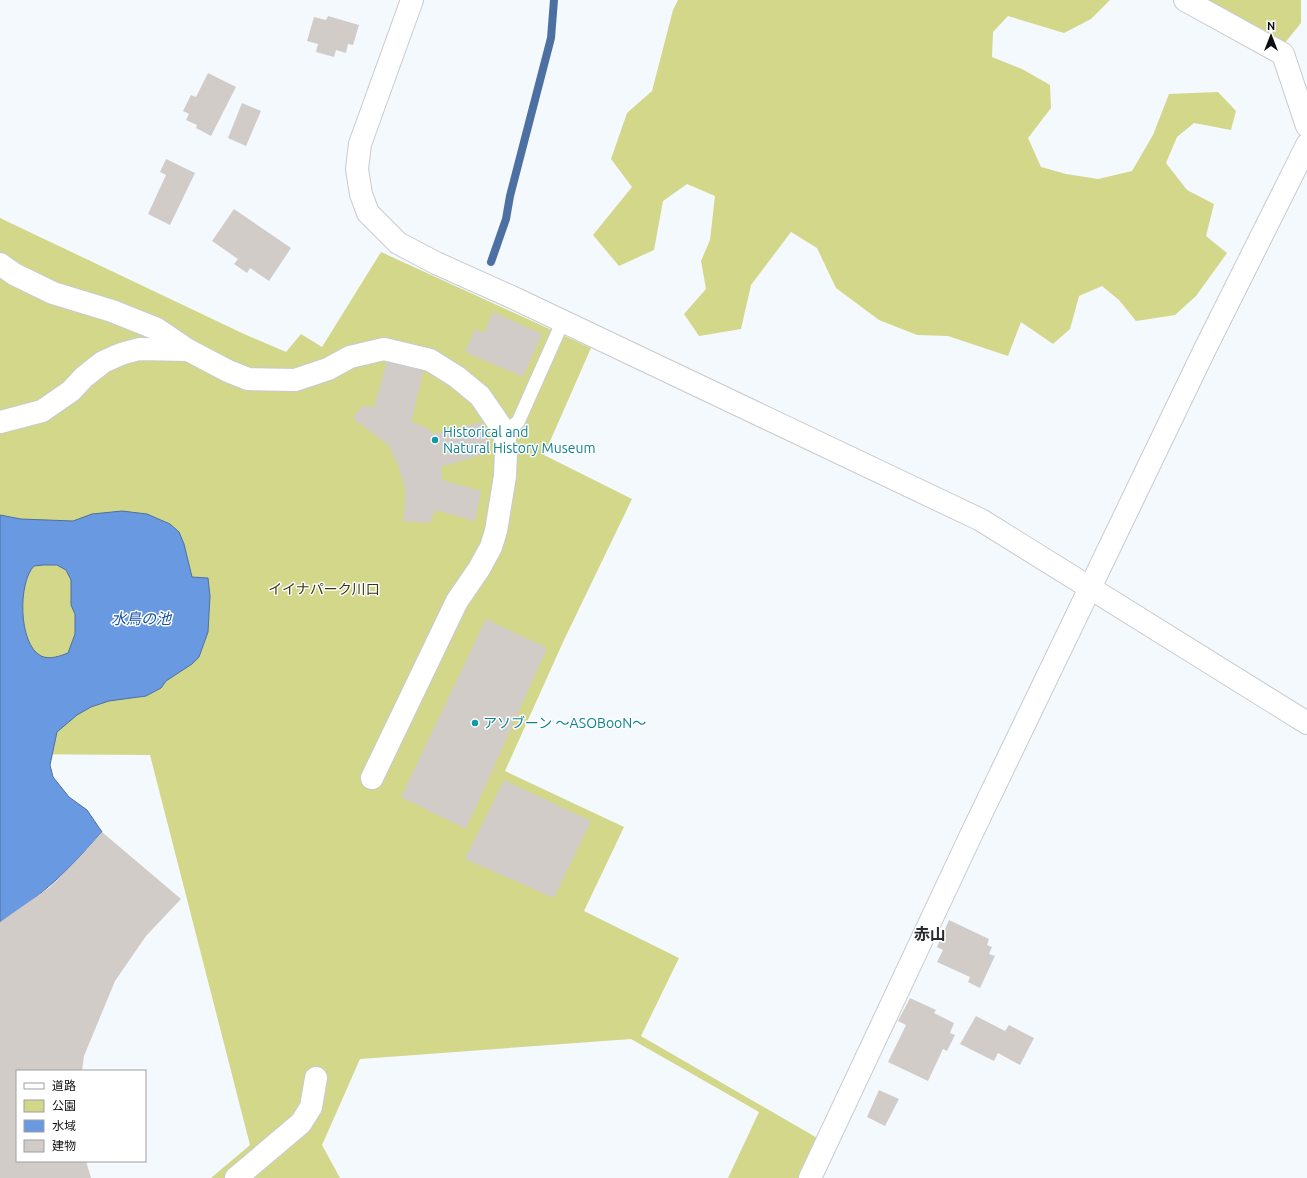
<svg xmlns="http://www.w3.org/2000/svg" width="1307" height="1178" viewBox="0 0 1307 1178" font-family="Ubuntu,'Noto Sans JP',sans-serif">
  <rect width="100%" height="100%" fill="#f4f9fd"/>
  <path fill="#d2d78a" d="M678,0H1110L1091,19L1064,33L1008,16L993,32L992,57L1022,69L1050,85L1051,108L1028,138L1041,167L1066,174L1098,179L1132,171L1153,135L1169,94L1218,92L1236,111L1231,130L1194,123L1177,137L1166,163L1187,190L1214,204L1206,236L1227,253L1196,296L1175,315L1136,321L1119,300L1102,286L1079,296L1070,329L1053,344L1021,322L1008,356L948,336L917,335L879,320L836,288L817,248L791,232L751,285L741,329L699,336L684,314L706,289L701,261L710,240L715,196L687,184L663,201L654,250L619,266L593,235L632,187L611,159L627,113L652,91L673,10Z
    M1203,0H1301V23L1284,44Z
    M0,218L244,334L286,352L301,334L322,347L381,252L591,348L544,455L632,499L564,640L505,771L624,827L584,911L679,958L641,1036L819,1139L800,1178H728L759,1112L631,1039L360,1059L322,1145L340,1178H211L250,1145L150,755L0,754Z"/>
  <path fill="#6999e1" stroke="#4d70a2" fill-rule="evenodd" d="M122,511L147,514L170,524L179,532L184,544L192,577L208,578L210,596L208,632L199,657L192,664L166,681L161,688L146,696L109,701L91,707L77,715L57,732L50,765L53,777L69,797L87,810L102,832C70,869 42,896 0,922V515L21,519L73,521L92,514ZM43,565H57L66,570L71,580V605L75,614V634L68,653C60,656 50,660 41,656C18,644 18,582 34,566Z"/>
  <g fill="none" stroke-linecap="round" stroke-linejoin="round">
    <path stroke="#4d70a2" stroke-width="8" d="M491,262L506,219L510,196L551,38L554,0"/>
  </g>
  <path fill="#d2ccc9" d="M328,16L359,25L353,45L348,44L346,53L336,50L334,57L316,52L318,44L307,41L314,17L326,20Z
    M208,73L236,87L211,136L196,128L197,125L186,120L189,114L183,111L191,95L196,97Z
    M242,103L261,111L246,146L228,138Z
    M166,159L195,173L170,225L148,214L166,175L160,172Z
    M234,209L291,248L269,281L250,268L247,273L234,264L238,259L212,241Z
    M493,312L542,334L523,377L465,352L475,329L484,333Z
    M387,361L424,369L411,422L425,427L434,434L482,422L491,452L441,467L442,480L481,491L475,521L435,510L430,523L403,521L405,503V488L399,468L389,446L353,418L362,406L374,407Z
    M486,619L547,648L466,829L401,797Z
    M504,780L591,821L554,898L465,859Z
    M102,832L181,899L146,936L115,981L84,1056L82,1071H17V1161H86L91,1178H0V922L50,887L77,860Z
    M949,920L989,939L987,945L992,947L989,954L995,956L980,988L968,982L970,977L937,962L943,950L937,947Z
    M910,998L936,1010L934,1013L954,1023L950,1033L955,1035L947,1051L943,1049L928,1081L888,1062L906,1025L898,1021Z
    M976,1016L1005,1031L1009,1025L1034,1038L1020,1065L998,1053L994,1061L960,1044Z
    M879,1090L899,1099L885,1126L867,1117Z"/>
  <g fill="none" stroke-linecap="round" stroke-linejoin="round">
    <defs>
      <path id="lane" d="M504,431L518,422L563,321"/>
      <path id="street" d="M412,0L360,144L357,169L361,194L368,213L398,243L436,263L516,299L981,520L1307,723
        M1185,0L1283,54L1307,126
        M0,264L14,274L53,293L112,311L157,329L188,350L228,371L248,379L295,380L328,369L350,357L384,349L430,360L457,377L480,396L504,431L506,453L505,476L496,531L491,547L479,569L457,601L372,778
        M0,422L42,411L71,391L84,377L103,362L121,354L139,349L188,350
        M810,1178L971,835L1205,349L1307,145"/>
      <path id="secondary" d="M236,1178L301,1123L311,1107L316,1078"/>
    </defs>
    <use href="#lane" stroke="#c7cbd0" stroke-width="15"/>
    <use href="#street" stroke="#c7cbd0" stroke-width="24"/>
    <use href="#secondary" stroke="#c7cbd0" stroke-width="24"/>
    <use href="#lane" stroke="#fff" stroke-width="13"/>
    <use href="#street" stroke="#fff" stroke-width="22"/>
    <use href="#secondary" stroke="#fff" stroke-width="22"/>
  </g>
  <g fill="#0f9aa8" stroke="#fff" stroke-width="1.5">
    <circle cx="435" cy="440" r="4"/>
    <circle cx="475" cy="723" r="4"/>
  </g>
  <g text-anchor="middle" dominant-baseline="central" stroke-width="3" stroke-linejoin="round" paint-order="stroke">
    <g font-size="14" fill="#0d838f" stroke="#fff" text-anchor="start">
      <text x="443" y="432">Historical and<tspan x="443" dy="16">Natural History Museum</tspan></text>
      <text x="483" y="723">アソブーン ～ASOBooN～</text>
    </g>
    <g font-size="14" fill="#35360d" stroke="#fff">
      <text x="324" y="589">イイナパーク川口</text>
    </g>
    <g font-size="15" font-style="italic" fill="#1553a7" stroke="#fff">
      <text x="141" y="618">水鳥の池</text>
    </g>
    <g font-size="16" font-weight="bold" fill="#282c2f" stroke="#fff">
      <text x="930" y="934">赤山</text>
    </g>
  </g>
  <rect x="16" y="1070" width="130" height="92" fill="#ffffff" stroke="#9e9f9f"/>
  <rect x="24" y="1083" width="20" height="6" fill="#ffffff" stroke="#9e9f9f"/>
  <text x="52" y="1090" font-size="12" fill="#0d0f10">道路</text>
  <rect x="24" y="1100" width="20" height="12" fill="#d2d78a" stroke="#9e9f9f"/>
  <text x="52" y="1110" font-size="12" fill="#0d0f10">公園</text>
  <rect x="24" y="1120" width="20" height="12" fill="#6999e1" stroke="#9e9f9f"/>
  <text x="52" y="1130" font-size="12" fill="#0d0f10">水域</text>
  <rect x="24" y="1140" width="20" height="12" fill="#d2ccc9" stroke="#9e9f9f"/>
  <text x="52" y="1150" font-size="12" fill="#0d0f10">建物</text>
  <g transform="translate(1271 36)" stroke="#ffffff" stroke-width="3" paint-order="stroke">
  <path d="M0-3L7 15L0 10L-7 15Z" fill="#0d0f10"/>
  <text y="-6" font-size="11" font-weight="bold" text-anchor="middle" fill="#0d0f10">N</text>
  </g>
</svg>
